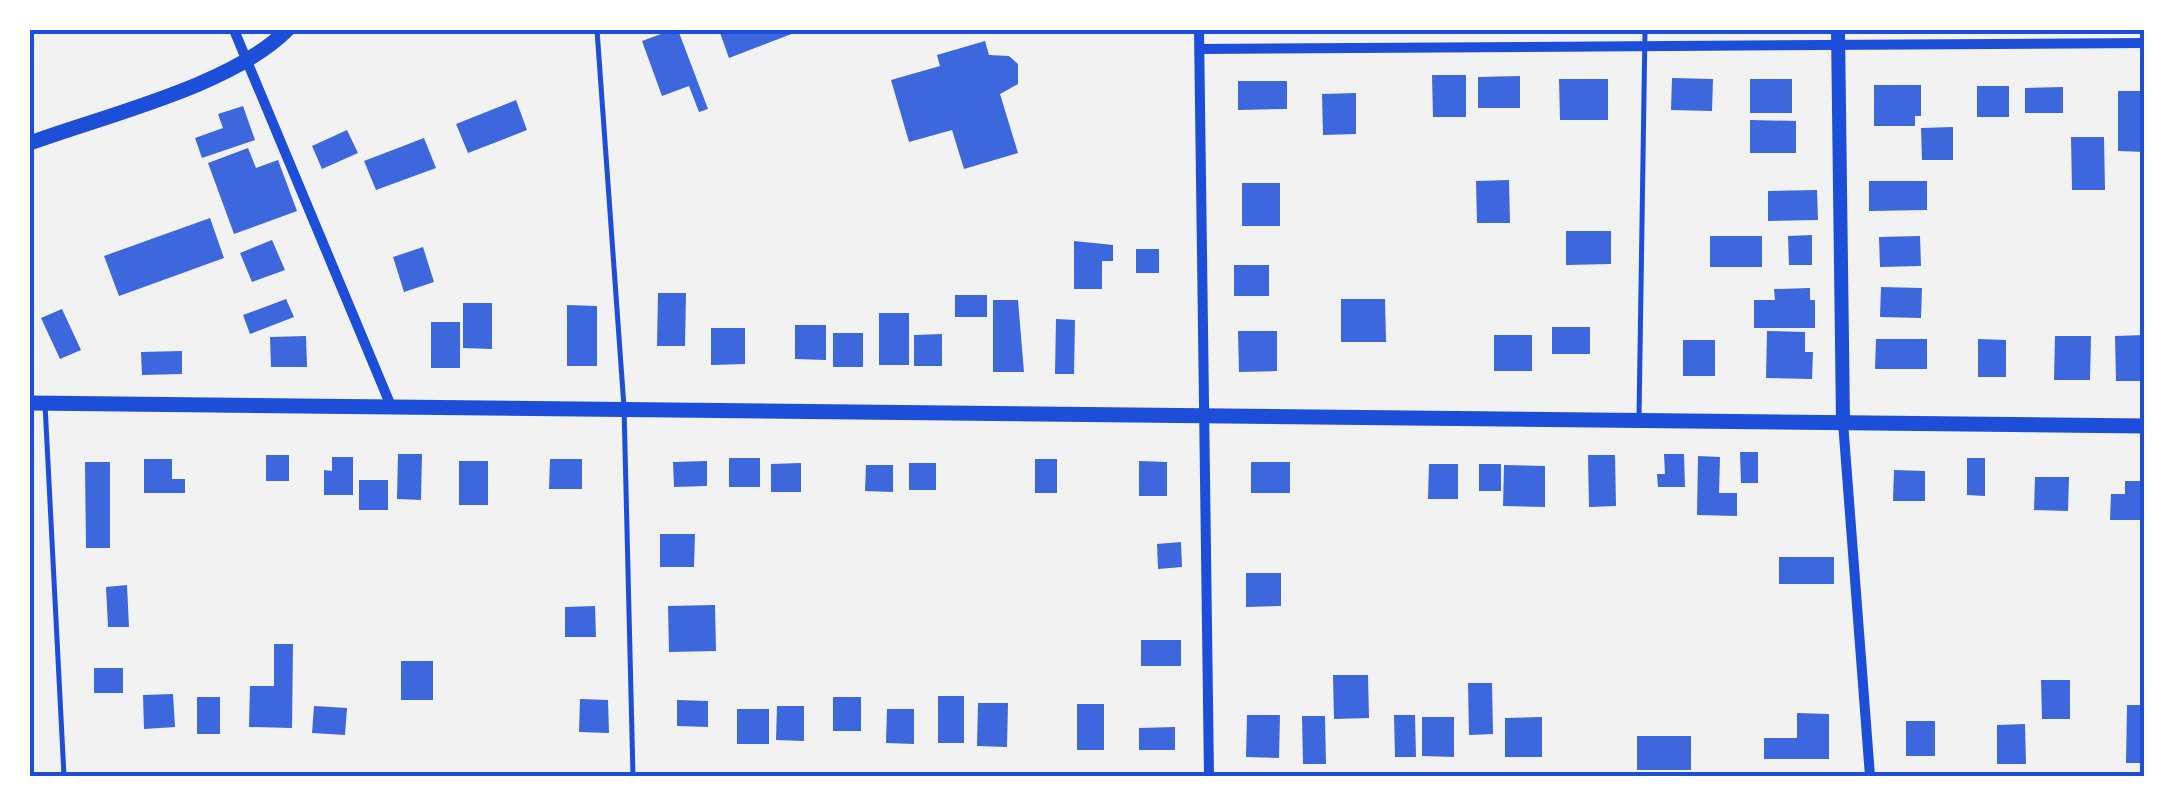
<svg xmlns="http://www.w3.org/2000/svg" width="2175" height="806" viewBox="0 0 2175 806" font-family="'Fira Sans',sans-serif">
  <rect width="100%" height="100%" fill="#f2f2f2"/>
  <path fill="#3d67dc" d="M672,30H678L708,109L699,112L689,86L662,96L642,41Z
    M719,30H802L729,58Z
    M985,41L989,55L1009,56L1018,64V84L1000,94L1018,153L964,169L952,130L909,142L891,80L940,66L937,55Z
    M1432,75H1466V117H1433Z
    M1520,76V108H1478V77Z
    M1672,78L1713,79L1712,111L1671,110Z
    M1559,79H1608V120H1560Z
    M1750,79H1792V113H1750Z
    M1238,81H1287V109L1238,110Z
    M1874,85H1921V116H1915V126H1874Z
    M1977,86H2009V117H1977Z
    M2063,87V113H2025V88Z
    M2118,91H2145V152L2118,151Z
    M1356,93V134L1323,135L1322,94Z
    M516,100L527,130L468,153L456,124Z
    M243,106L255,140L202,158L195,138L223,128L218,114Z
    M1750,120L1796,121V153H1750Z
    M1953,127V160H1922L1921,128Z
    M347,130L358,153L322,169L312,146Z
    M2071,137H2104L2105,190H2072Z
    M424,138L436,168L376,190L364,161Z
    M248,148L256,168L278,160L297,211L234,234L208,163Z
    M1509,180L1510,223H1477L1476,181Z
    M1869,181H1927V210L1869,211Z
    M1242,183H1280V226H1242Z
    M1817,190L1818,220L1768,221V191Z
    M210,218L224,258L119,296L104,256Z
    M1566,231H1611V264L1566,265Z
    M1812,235V265H1789L1788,236Z
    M1710,236H1762V267H1710Z
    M1920,236L1921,266L1880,267L1879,237Z
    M272,240L285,270L252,282L240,253Z
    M1074,241L1113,245V261H1102V289H1074Z
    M423,247L434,282L404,292L393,257Z
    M1136,249H1159V273H1136Z
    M1234,265H1269V296H1234Z
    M1881,287L1922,288L1921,318L1880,317Z
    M1810,288V300H1815V328H1754V300H1775L1774,289Z
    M658,293H686L685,346H657Z
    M955,295H987V317H955Z
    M286,299L294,317L250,334L243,315Z
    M1341,299H1385L1386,342H1341Z
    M993,300H1018L1024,372H993Z
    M463,303H492V349L463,348Z
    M567,305L597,306V366H567Z
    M62,309L81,350L60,359L41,318Z
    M879,313H909V365H879Z
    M1056,319L1075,320L1074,374H1055Z
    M431,322H460V368H431Z
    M795,325H826V360L795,359Z
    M1552,327H1590V354H1552Z
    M711,328H745V364L711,365Z
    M1238,331H1277V371L1239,372Z
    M1767,331L1805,332V352H1813L1812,379L1766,378Z
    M833,333H863V367H833Z
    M942,334V366H914V335Z
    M1494,335H1532V371H1494Z
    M2145,335V381H2116L2115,336Z
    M306,336L307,367H271L270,337Z
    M2055,336H2091L2090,380H2054Z
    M1876,339H1927V369H1875Z
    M1978,339L2006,340V377H1978Z
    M1683,340H1715V376H1683Z
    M182,351V374L142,375L141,352Z
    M1740,452H1758V483H1741Z
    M398,454H422L421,500L397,499Z
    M1664,454H1684L1685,487H1658L1657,474H1665Z
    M266,455H289V481H266Z
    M1588,455H1615L1616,506L1589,507Z
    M1698,456L1720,457L1719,493H1737V516L1697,515Z
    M332,457H353V495H324V470L332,471Z
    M729,458H760V487H729Z
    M1967,458H1985V496L1967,495Z
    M144,459H172V479H185V493H144Z
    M550,459H582V489H549Z
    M1035,459H1057V493H1035Z
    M459,461H488V505H459Z
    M707,461V486L674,487L673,462Z
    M1139,461L1167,462V496H1139Z
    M85,462H110V548H86Z
    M1251,462H1290V493H1251Z
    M801,463V492H771V464Z
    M909,463H936V490H909Z
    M1429,464H1458V499H1428Z
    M1479,464H1501V491H1479Z
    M866,465H893V492L865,491Z
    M1504,465L1545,466V507L1503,506Z
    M1894,470L1925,471V501H1893Z
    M2035,477H2069L2068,511L2034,510Z
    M359,480H388V510H359Z
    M2125,481H2145V520H2110L2111,494H2125Z
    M660,534H695L694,567H660Z
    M1181,542L1182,567L1158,569L1157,544Z
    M1779,557H1834V584H1779Z
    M1246,573H1281V606L1246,607Z
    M127,585L129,627H108L106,587Z
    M715,605L716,651L669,652L668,606Z
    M595,606L596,637H565V607Z
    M1141,640H1181V666H1141Z
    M274,644H293L292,728L249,727L250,686H274Z
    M401,661H433V700H401Z
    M94,668H123V693H94Z
    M1333,675H1368L1369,718L1334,719Z
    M2041,680H2070V719H2042Z
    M1468,683H1492L1493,734L1469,735Z
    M173,694L175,727L144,729L143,695Z
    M938,696H964V743H938Z
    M197,697H220V734H197Z
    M833,697H861V731H833Z
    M580,699L608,700L609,733L579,732Z
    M677,700L708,701V727L677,726Z
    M978,703H1008L1007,747L977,746Z
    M1077,704H1104V750H1077Z
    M2127,705H2145V763H2126Z
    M314,706L347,708L345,735L312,733Z
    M777,706H804V741L776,740Z
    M737,709H769V744H737Z
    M887,709H914V744L886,743Z
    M1797,713L1829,714V759H1764V738H1797Z
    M1247,715H1280L1279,758L1246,757Z
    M1394,715H1415L1416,757H1395Z
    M1302,716H1325L1326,764H1303Z
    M1422,717H1454V757L1422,756Z
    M1542,717V757H1505V718Z
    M1906,721H1935V756H1906Z
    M2025,724L2026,764H1997V725Z
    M1175,727V750H1139V728Z
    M1637,736H1691V770H1637Z"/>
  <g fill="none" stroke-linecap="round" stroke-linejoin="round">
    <path stroke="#1d4ed8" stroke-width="5" d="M597,30L624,407L633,776
      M45,404L64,776
      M1639,417L1645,30"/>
    <path stroke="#1d4ed8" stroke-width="10" d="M234,30L391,406
      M1199,30L1209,776
      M1200,49L2145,43
      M1843,422L1870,776"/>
    <path stroke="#1d4ed8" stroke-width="14" d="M1838,30L1843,422"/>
    <path stroke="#1d4ed8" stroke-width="15" d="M30,143C106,115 231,86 287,30
      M30,403L2145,426"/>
  </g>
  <rect width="2175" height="806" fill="none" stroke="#ffffff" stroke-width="65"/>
  <rect x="32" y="32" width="2110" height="742" fill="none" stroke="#1d4ed8" stroke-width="4"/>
</svg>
